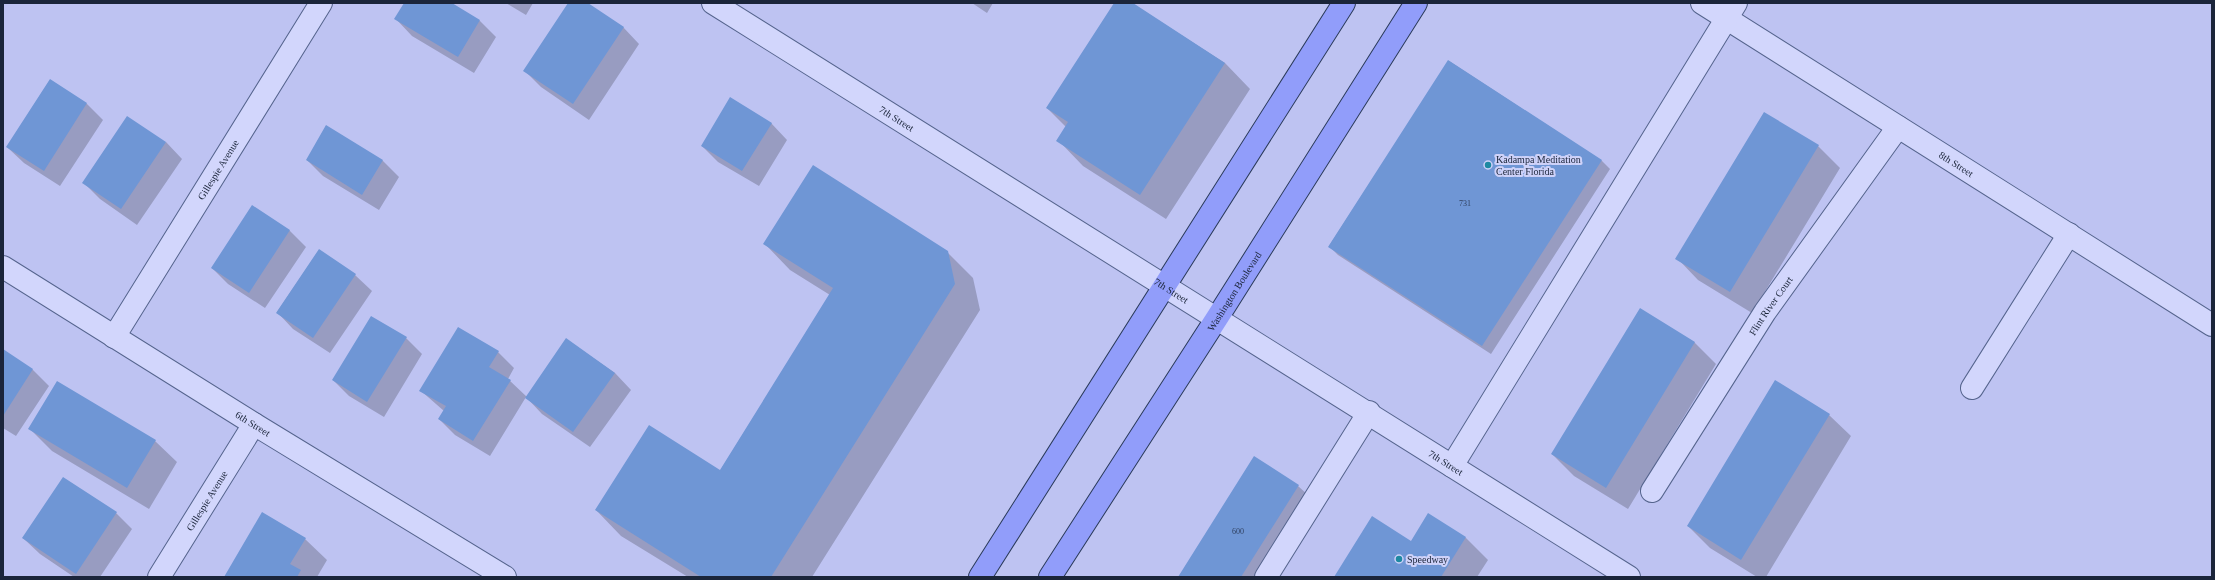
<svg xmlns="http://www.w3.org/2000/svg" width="2215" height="580" viewBox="0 0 2215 580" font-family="Georgia,serif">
  <rect width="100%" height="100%" fill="#bec3f2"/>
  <path fill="#0003" d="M405,3H450L480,21L496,37L474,73L412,36L396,19Z
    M506,3H533L526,15Z
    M569,3H586L623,27L639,44L589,120L541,87L525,71Z
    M972,3H993L987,13Z
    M1115,3H1131L1225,63L1250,89L1166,219L1083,166L1058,140L1066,127L1047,108Z
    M1449,61L1602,161L1610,169L1491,354L1338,255L1329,246Z
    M50,80L87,104L103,120L60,186L24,163L7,147Z
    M1764,114L1818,146L1840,168L1752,313L1698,280L1677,258Z
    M771,123L787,140L759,186L718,162L702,146Z
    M326,126L383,161L399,177L379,210L323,176L307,160Z
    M166,142L182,159L137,225L100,199L84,183Z
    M289,230L306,247L265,308L228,284L212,268Z
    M765,244L947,252L973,278L980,310L812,577H688L621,536L596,510L720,471L830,295L790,270Z
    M319,250L355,275L372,291L330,353L293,329L277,312Z
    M406,338L422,354L384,417L349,396L333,380Z
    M567,340L615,373L631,390L590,447L542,414L526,397L490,456L455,435L439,419L444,411L420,390L498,352L514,368L508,379L527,397Z
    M1694,342L1716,364L1628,509L1574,476L1552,454Z
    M3,351L33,370L49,386L16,436L3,428Z
    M1829,415L1851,436L1766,577H1757L1710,548L1688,526Z
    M30,429L155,441L177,462L149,509L52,451Z
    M1298,486L1307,494L1254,577H1179Z
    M116,513L132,529L100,577H74L40,554L23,538Z
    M1428,515L1466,538L1488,560L1477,577H1335L1411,542Z
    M305,539L327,560L317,577H225Z"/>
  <path fill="#6f96d5" d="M404,3H452L480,20L458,57L394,19Z
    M568,3H588L624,27L573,104L523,71Z
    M1114,3H1133L1225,63L1140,195L1056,141L1068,122L1046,108Z
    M1448,60L1602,160L1482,346L1328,247Z
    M50,79L87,103L44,171L6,147Z
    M730,97L772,123L742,171L701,146Z
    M1764,112L1819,145L1730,292L1675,259Z
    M127,116L166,142L121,209L82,183Z
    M326,125L383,160L362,195L306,160Z
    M813,165L948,251L955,284L771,577H701L595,510L649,425L720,470L833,288L763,244Z
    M252,205L290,230L249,293L211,268Z
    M319,249L356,274L313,338L276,313Z
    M1640,308L1695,342L1606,488L1551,454Z
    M371,316L407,337L367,402L332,380Z
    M458,327L499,351L489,367L511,380L473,441L438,419L446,406L419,391Z
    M566,338L615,373L573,432L525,398Z
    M3,349L33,369L3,416Z
    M1775,380L1830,414L1741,560L1687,526Z
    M57,381L156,440L127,488L28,429Z
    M1254,456L1299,485L1241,577H1178Z
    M63,477L117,512L76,574L22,538Z
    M262,512L306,538L290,564L301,570L297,577H224Z
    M1428,513L1466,537L1441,577H1334L1372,516L1411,541Z"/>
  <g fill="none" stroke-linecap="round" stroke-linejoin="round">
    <defs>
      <g id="minor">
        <path id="s1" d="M713,3L1629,577"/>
        <path id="s2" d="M1702,3L2212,325"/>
        <path id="s3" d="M3,267L254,424L505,577"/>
        <path id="s4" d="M114,337L321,3"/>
        <path d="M1972,388L2069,234"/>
        <path d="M1452,466L1736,3"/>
        <path id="s5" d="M1652,491L1765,312L1898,127"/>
        <path id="s6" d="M159,577L254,424"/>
        <path d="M1266,577L1369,412"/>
      </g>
      <g id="major">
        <path d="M980,577L1344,3"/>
        <path id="s7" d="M1050,577L1217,318L1416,3"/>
      </g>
    </defs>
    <use href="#minor" stroke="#55648d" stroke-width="24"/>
    <use href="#major" stroke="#2a3a5a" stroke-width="24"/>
    <use href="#minor" stroke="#d2d6fc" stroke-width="22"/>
    <use href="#major" stroke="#919dfa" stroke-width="22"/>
  </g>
  <g fill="#1e89a2" stroke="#ced2f9" stroke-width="1.5">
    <circle cx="1488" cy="165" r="4"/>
    <circle cx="1399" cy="559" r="4"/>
  </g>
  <g text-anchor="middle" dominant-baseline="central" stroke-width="4" stroke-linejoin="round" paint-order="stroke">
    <g font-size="8" fill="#304161">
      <text x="1465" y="203">731</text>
      <text x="1238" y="531">600</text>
    </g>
    <g font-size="10" fill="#1b253a" stroke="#ced2f9">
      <text stroke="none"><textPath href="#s1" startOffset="217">7th Street</textPath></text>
      <text stroke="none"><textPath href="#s2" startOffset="301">8th Street</textPath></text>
      <text stroke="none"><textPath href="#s4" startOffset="197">Gillespie Avenue</textPath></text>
      <text stroke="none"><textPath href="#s1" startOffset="541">7th Street</textPath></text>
      <text stroke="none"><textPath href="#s7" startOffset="340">Washington Boulevard</textPath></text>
      <text stroke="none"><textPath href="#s5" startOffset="220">Flint River Court</textPath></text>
      <text stroke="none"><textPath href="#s3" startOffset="295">6th Street</textPath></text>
      <text stroke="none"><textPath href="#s1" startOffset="865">7th Street</textPath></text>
      <text stroke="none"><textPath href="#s6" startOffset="90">Gillespie Avenue</textPath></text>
    </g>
    <g font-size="10" fill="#1b253a" stroke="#ced2f9" text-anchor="start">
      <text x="1496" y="159">Kadampa Meditation<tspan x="1496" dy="12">Center Florida</tspan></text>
      <text x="1407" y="559">Speedway</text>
    </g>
  </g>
  <rect width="2215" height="580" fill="none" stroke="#1b253a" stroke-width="8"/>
</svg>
